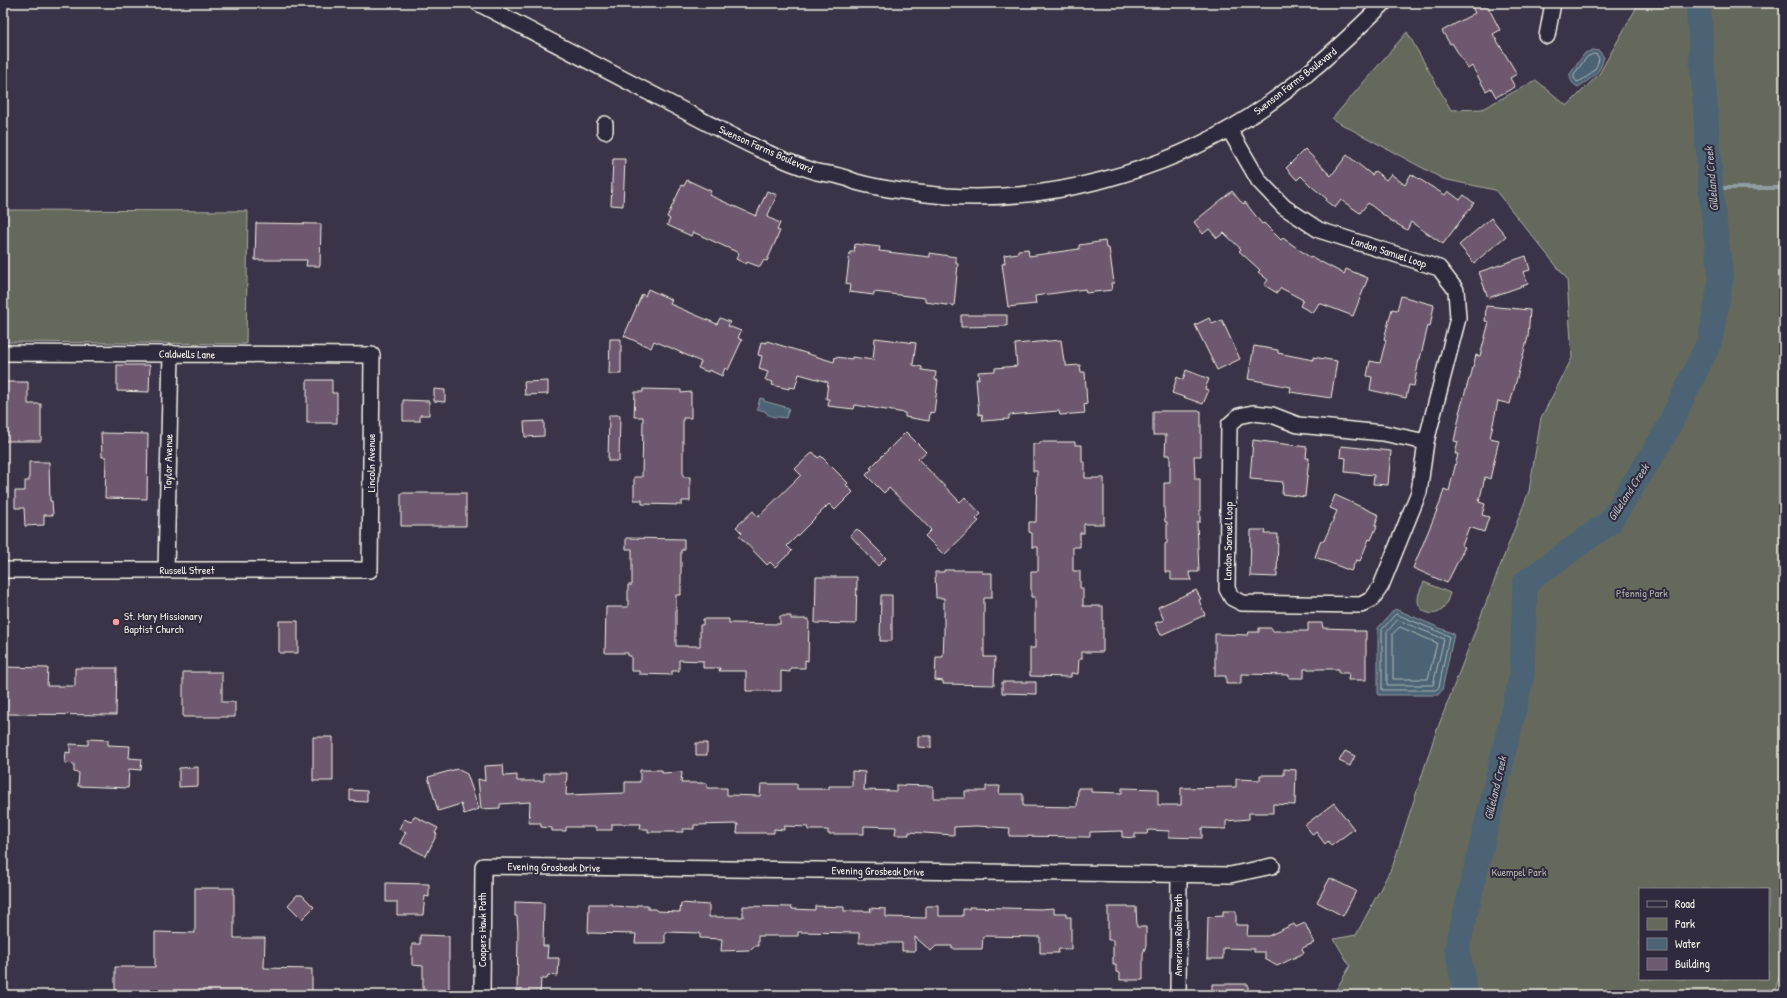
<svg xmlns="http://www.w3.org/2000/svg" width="1787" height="998" viewBox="0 0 1787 998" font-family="'Patrick Hand',sans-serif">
  <rect width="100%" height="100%" fill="#3b3347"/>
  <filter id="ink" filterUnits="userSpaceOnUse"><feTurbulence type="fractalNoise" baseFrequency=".025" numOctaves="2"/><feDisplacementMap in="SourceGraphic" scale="8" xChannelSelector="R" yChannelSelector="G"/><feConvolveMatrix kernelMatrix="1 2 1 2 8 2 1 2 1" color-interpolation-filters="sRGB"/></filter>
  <g filter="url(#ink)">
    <path fill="#65695b" stroke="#acada2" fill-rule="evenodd" d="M1639,3H1784V960L1774,995H1333L1350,966L1334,939L1356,935L1393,865L1435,735L1529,491L1541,418L1572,358L1567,279L1495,190L1443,179L1332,119L1407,32L1451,110L1482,109L1536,80L1567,106L1599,74ZM1640,889H1768V979H1640Z
      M3,210L248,211L246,344L3,342Z
      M1424,582L1450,593C1448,599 1446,606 1442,610C1433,618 1418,612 1418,600C1418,594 1421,588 1424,582Z"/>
    <path fill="#4b6474" stroke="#8f9ca2" d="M1593,50L1599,51L1604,57C1600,74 1592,78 1578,87C1572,84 1570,80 1570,74L1585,53Z
      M760,398L764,399V401L789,408L786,418C778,416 769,419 765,411L757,409Z
      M1395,609L1454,634L1442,690L1438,695H1378V628Z"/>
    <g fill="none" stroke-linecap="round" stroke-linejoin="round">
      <path stroke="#b0b9ba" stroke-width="1" d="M1594,54L1597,55L1599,58C1598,69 1587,79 1577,82L1574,78V74L1587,57Z
        M1396,614L1449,636L1439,687L1436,690H1382V630Z
        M1398,620L1444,639L1433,685H1387V632Z
        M1400,627L1437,643L1428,679H1393V634Z"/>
      <path stroke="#8f9ca2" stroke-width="4" d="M1711,188H1784"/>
      <path stroke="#4b6474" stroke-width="25" d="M1466,995L1457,949L1522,675L1525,583L1610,522L1665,434L1710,341L1721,279L1711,193L1698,3"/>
    </g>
    <path fill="#6d5970" stroke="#f4f1e8" d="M1470,3H1486L1500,30L1493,34L1517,74L1510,78L1515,87L1496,97L1491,88L1486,91L1472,66L1468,69L1452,43L1450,44L1442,31L1475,13Z
      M1305,149L1331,176L1347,155L1372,175L1375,171L1386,180L1391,174L1405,185L1411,174L1445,195L1448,191L1460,200L1464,195L1474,203L1443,244L1411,222L1407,230L1390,220L1368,203L1360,213L1341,200L1335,208L1326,201L1327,199L1311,186L1301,176L1297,180L1286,168Z
      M613,159H625L623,206L611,205Z
      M687,180L711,191L709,195L756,216L767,191L777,195L767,217L780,223L777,230L780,231L767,261L764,260L760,267L747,262L746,264L736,259L739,253L693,232L691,236L667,225L670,219L667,217L682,185L684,186Z
      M1232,191L1240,201L1244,204L1245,202L1262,224L1264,223L1281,240L1283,238L1311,258L1312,257L1344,274L1346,269L1368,278L1353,316L1319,303L1313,313L1300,306L1303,300L1281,288L1277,293L1264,285L1268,280L1258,272L1260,270L1239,251L1241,249L1224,233L1217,238L1209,229L1203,234L1194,222Z
      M1491,218L1506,236L1474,263L1459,245Z
      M256,223L321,224L320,266H306L307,260H255Z
      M1105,241L1106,248H1109L1114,283H1111L1112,290L1086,293L1085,289L1035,296L1036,304L1008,307L1002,264L1005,263L1004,255L1018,253V250L1028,249L1029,256L1079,249V245Z
      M855,244L880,247L879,251L930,257V253L956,257V263L958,264L954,306L925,302V298L874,292V295L849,292L850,285L846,284L850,252H854Z
      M1526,256L1530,270L1523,272L1528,284L1488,298L1479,272Z
      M648,289L672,300L670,304L717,324L720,318L730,322L728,326L741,331L738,338L742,340L728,370L725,368L722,376L709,370L708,372L698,368L701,362L671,348L654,341L651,348L624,336L642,294L645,296Z
      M1401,296L1434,305L1430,327L1428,326L1420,359H1419L1414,386L1409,385L1406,398L1370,390L1372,377L1367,376L1370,361L1380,363L1386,340L1384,339L1392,309L1397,310Z
      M1486,306L1530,310L1528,337L1510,404L1498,401L1490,438L1499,440L1490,479L1485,477L1479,502L1485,504L1482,515L1489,517L1484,532L1469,527L1462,546L1465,547L1447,583L1413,568L1440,503L1444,489L1449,491L1458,454H1455L1458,442L1454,441L1460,413H1459L1469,379H1470L1476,355L1480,356L1489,322L1485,321Z
      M961,315H1007V326L961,327Z
      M1209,318L1212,324L1222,320L1240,359L1217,370L1195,325Z
      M875,338L916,343L913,365L922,367V370L936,372L935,380H938L934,413L930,412L929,421L905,417V413L855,405L854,409L828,406L829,399H826L828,382L799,374L795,388L789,387V389L772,385L773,382L765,380L768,372L759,369L762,356L758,355L761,342L767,343V341L834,362L835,357L852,359V357L873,360Z
      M610,339H621V374H609Z
      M1061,340L1064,362H1066V366L1080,365L1081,372H1085L1087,404L1084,405L1085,413L1060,415L1059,411L1009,415V419L983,421L982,414L979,415L976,379H979L978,372L995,371V368L1017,366L1015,344Z
      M1254,346L1278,350V353L1313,360V357L1337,361L1331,398L1290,392L1291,387L1248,379Z
      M117,365H150L149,392L117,391Z
      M1186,370L1209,379L1205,389L1209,390L1203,404L1172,393L1177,377L1183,380Z
      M307,380H332V393H337V423H307Z
      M548,381V394L525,395L524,382Z
      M3,382H28V404H41V441H3Z
      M434,389L445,390V402L434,401Z
      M643,389L681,390V393L691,392V418H683V477H690V501H682V505L642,504V500H634V477H642L643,417H634L635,392H643Z
      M403,400L429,401V415H420V421H403Z
      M1153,411H1201V456H1194L1195,479H1200V522H1197L1199,572H1189L1192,580H1171V572H1165V544L1167,543V522H1165L1164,509V483H1170V455H1165L1166,435H1153Z
      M609,415H620L619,461H608Z
      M544,421V436L525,437L524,422Z
      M906,432L926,452L918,459L960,502L965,497L981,514L976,519L979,521L944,555L925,536L931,530L914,512L889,488L884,493L866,475L872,469L870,468Z
      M101,433L148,434L147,499L105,498L106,457H102Z
      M1253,440L1307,447L1306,458H1309L1305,497L1282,494L1283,482L1250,479Z
      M1040,442H1075V445H1082V462H1085V478H1104V524H1084V533H1080V547H1073V571H1080V588H1083V606H1103V652H1082V659H1079L1078,674L1071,673V677L1030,676V648H1035V597H1031V571H1038V547H1032V533L1029,532V522H1036L1037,471H1033V444H1040Z
      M1341,446L1391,451L1388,485L1373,484L1374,475L1345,472L1346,458L1340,457Z
      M813,452L818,458L821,456L848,483L846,485L853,492L835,510L829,504L787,546L792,551L775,567L770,562L767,565L739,536L742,533L736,527L753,511L758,517L801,475L795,469Z
      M29,462H49L50,501H52L53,515H44V525L25,526L24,508H15V491H25V481H29Z
      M401,493H466V526H401Z
      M1335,495L1379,515L1375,525L1377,526L1371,540L1369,539L1360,561L1356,560L1351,571L1315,557L1321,540L1324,541L1337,511L1330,508Z
      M857,529L886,558L878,566L850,535Z
      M1251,530H1266L1265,534H1278L1277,577L1250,576Z
      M626,538L684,539V550H681V595H676V646H700V625H703V619H729V623L780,624V616H791V619H809L808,661L805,660V668H790V672L781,671V691H746V671H719L720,668H703V661L679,660V671H672V675L639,674V671H631V656H628V653H605L606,607H628V585H632V549H626Z
      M944,570H982V573H992V598H984V657H995L994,685L943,684V681L935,680L936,657H943L944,632V598H936L935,572H944Z
      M816,577H857L856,624L815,623Z
      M1196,590L1201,599L1199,600L1205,615L1161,635L1155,623L1164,620L1158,607Z
      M881,595H892V641H880Z
      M279,621H298V653H279Z
      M1308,623H1322L1323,628L1354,629V631H1366V680H1348L1349,673H1339V669H1304V678H1289V675L1241,674V684H1226V676H1215V634L1248,635L1249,632H1259V628H1272V631H1308Z
      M3,667L48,668L47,686H75V668H117L116,715L3,714Z
      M183,672H222V702H235V717H183Z
      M1002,682H1036V694L1002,693Z
      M918,736H931V748L918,747Z
      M313,737H333V781H313Z
      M88,739L108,740V745L130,746L129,758L142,759L141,770L129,769L128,788L78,786L79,773L74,772V764L65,763L66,752L70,753V744L88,745Z
      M696,743H707V755H696Z
      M1345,751L1355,756L1350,766L1339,761Z
      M503,765L504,776L517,775V781H544V773H567L566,795L625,793V782H640V770H662V773L682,772L681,783H707V788H727V795L760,796L761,784H797V789H829V786H852V771L865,772L864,790L896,791V785L933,786V798H965V791H986V786H1000L999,794H1023V806L1077,807L1078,788H1091V792L1122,793V788L1158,789V805H1181V788L1236,787V779L1260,780V775H1284V769L1296,770L1295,805L1273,804V813H1249V819L1226,821V829L1202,828V838L1169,837V831L1148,830L1147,834H1135V838L1122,837V831L1090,832V837L1009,836L1010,828L976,826L954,827V835L909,832V835H895L896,827L864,826V834H828V830H808L809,827L784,826V830L774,829V833H737L738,824L694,825V829H683V832H648V829H640L641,824H612V830H596V827H566V831H552V828L541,827V823H529L530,802L500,804V808L481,809L478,779L485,781L484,766Z
      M198,767V786L179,787V768Z
      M457,769L467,774L479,809L464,814L461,804L438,811L428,777Z
      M350,790L367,791V802L350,801Z
      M1334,803L1354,829L1331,846L1328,841L1325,844L1316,832L1313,835L1305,825Z
      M414,816L438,828L435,833L437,834L426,856L400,843L406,832L399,829L404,819L411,822Z
      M1330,878L1356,891L1343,916L1317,902Z
      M386,883L429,884V897L425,896L423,915H397V902H386Z
      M195,888H234V938H265L264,968L312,969V995H115V967H155V932L195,933Z
      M297,895H302L314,907L302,919L288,905Z
      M515,902L544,903L543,946H548L547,958H559L558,976L548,975L547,979H541L540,995H517L518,931L517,916H515Z
      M681,903L709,905V917H743V906L792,907V909L815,910V906L844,907V911H871L870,908L886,909V917L926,918V906H939V916H963V909H969V907L1040,909L1054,908V913H1066V917H1071V949H1059L1058,953H1040V937L983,936L982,949H952V946H936L931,951L915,937V951H902V943H859V933L798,932V936H758V946H754L750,950L721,951L722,939L700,938V933L665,932V943H635L636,934L588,933L589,904H613V906L636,907V905H648V909H655L657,911L680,912Z
      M1108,907H1136L1137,927H1146V946L1143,953V980H1120V973L1116,972V965H1113V940H1108Z
      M1223,911H1236V925H1248L1247,936H1268L1294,924L1296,927L1305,923L1314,943L1302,948L1304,953L1277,966L1265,959V952H1254V949L1223,948V959H1207L1208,917L1223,916Z
      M420,935L449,936V995H423V966L412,965V944H420Z
      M1212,984H1248V995H1212Z"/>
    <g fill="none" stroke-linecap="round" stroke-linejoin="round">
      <defs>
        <path id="minor" d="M478,3C542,37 606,70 671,104C718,128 766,156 817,172C825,174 834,174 842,177C847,178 851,180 856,182C885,190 916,193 946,196C1048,203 1163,172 1249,117C1299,85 1342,44 1384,3
          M1547,36L1553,3
          M1229,129L1259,181L1284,207L1319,230L1439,268L1456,290L1458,318L1426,442L1419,492L1381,586L1372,599L1361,605L1242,603L1232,598L1227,589L1229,425L1239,416L1253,413L1272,415L1298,425L1383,433L1426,442
          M605,131V124
          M3,353L372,355L370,570H3
          M166,570L171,353
          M482,995L483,866L1230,875L1272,866
          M1178,995L1179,874"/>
      </defs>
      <use href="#minor" stroke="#f4f1e8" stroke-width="18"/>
      <use href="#minor" stroke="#2f2a3d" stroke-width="15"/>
    </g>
  </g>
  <circle fill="#ff9aa2" stroke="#2f2a3d" stroke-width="1.5" cx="116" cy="622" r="4"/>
  <g text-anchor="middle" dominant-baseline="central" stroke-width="4" stroke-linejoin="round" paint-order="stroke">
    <g font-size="11" fill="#f4f1e8" stroke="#2f2a3d">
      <text transform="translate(1295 81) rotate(-38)">Swenson Farms Boulevard</text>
      <text transform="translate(766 149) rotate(24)">Swenson Farms Boulevard</text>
      <text transform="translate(1389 252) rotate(18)">Landon Samuel Loop</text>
      <text transform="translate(187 354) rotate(1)">Caldwells Lane</text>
      <text transform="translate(168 462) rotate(-89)">Taylor Avenue</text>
      <text transform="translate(371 463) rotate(-90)">Lincoln Avenue</text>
      <text transform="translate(1228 541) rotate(-89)">Landon Samuel Loop</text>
      <text x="187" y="570">Russell Street</text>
      <text transform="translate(554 867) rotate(1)">Evening Grosbeak Drive</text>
      <text transform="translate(878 871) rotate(1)">Evening Grosbeak Drive</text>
      <text transform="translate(482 930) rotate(-90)">Coopers Hawk Path</text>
      <text transform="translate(1178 935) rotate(-90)">American Robin Path</text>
    </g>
    <g font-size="11" fill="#b4b4a9" stroke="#2f2a3d">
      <text x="1642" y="593">Pfennig Park</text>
      <text x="1519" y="872">Kuempel Park</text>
    </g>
    <g font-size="11" fill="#f4f1e8" stroke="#2f2a3d" text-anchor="start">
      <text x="124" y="616">St. Mary Missionary<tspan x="124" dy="13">Baptist Church</tspan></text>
    </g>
    <g font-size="12" font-style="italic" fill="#b0b9ba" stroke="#2f2a3d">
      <text transform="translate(1711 179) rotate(-95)">Gilleland Creek</text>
      <text transform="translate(1628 492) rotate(-57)">Gilleland Creek</text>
      <text transform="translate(1495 788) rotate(-77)">Gilleland Creek</text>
    </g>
  </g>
  <rect width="1787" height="998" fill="none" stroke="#2f2a3d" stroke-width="16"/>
  <rect x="8" y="8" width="1771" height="982" fill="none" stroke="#f4f1e8" stroke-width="1.5" filter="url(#ink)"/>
  <rect x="1639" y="888" width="130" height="92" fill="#2f2a3d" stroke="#7e7a81"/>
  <rect x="1647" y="901" width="20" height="6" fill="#2f2a3d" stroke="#7e7a81"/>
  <text x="1675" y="908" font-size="12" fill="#f4f1e8">Road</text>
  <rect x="1647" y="918" width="20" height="12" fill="#65695b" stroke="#7e7a81"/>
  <text x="1675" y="928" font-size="12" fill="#f4f1e8">Park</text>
  <rect x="1647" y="938" width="20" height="12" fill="#4b6474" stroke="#7e7a81"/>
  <text x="1675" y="948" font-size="12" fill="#f4f1e8">Water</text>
  <rect x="1647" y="958" width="20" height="12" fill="#6d5970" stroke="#7e7a81"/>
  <text x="1675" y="968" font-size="12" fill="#f4f1e8">Building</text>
</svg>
